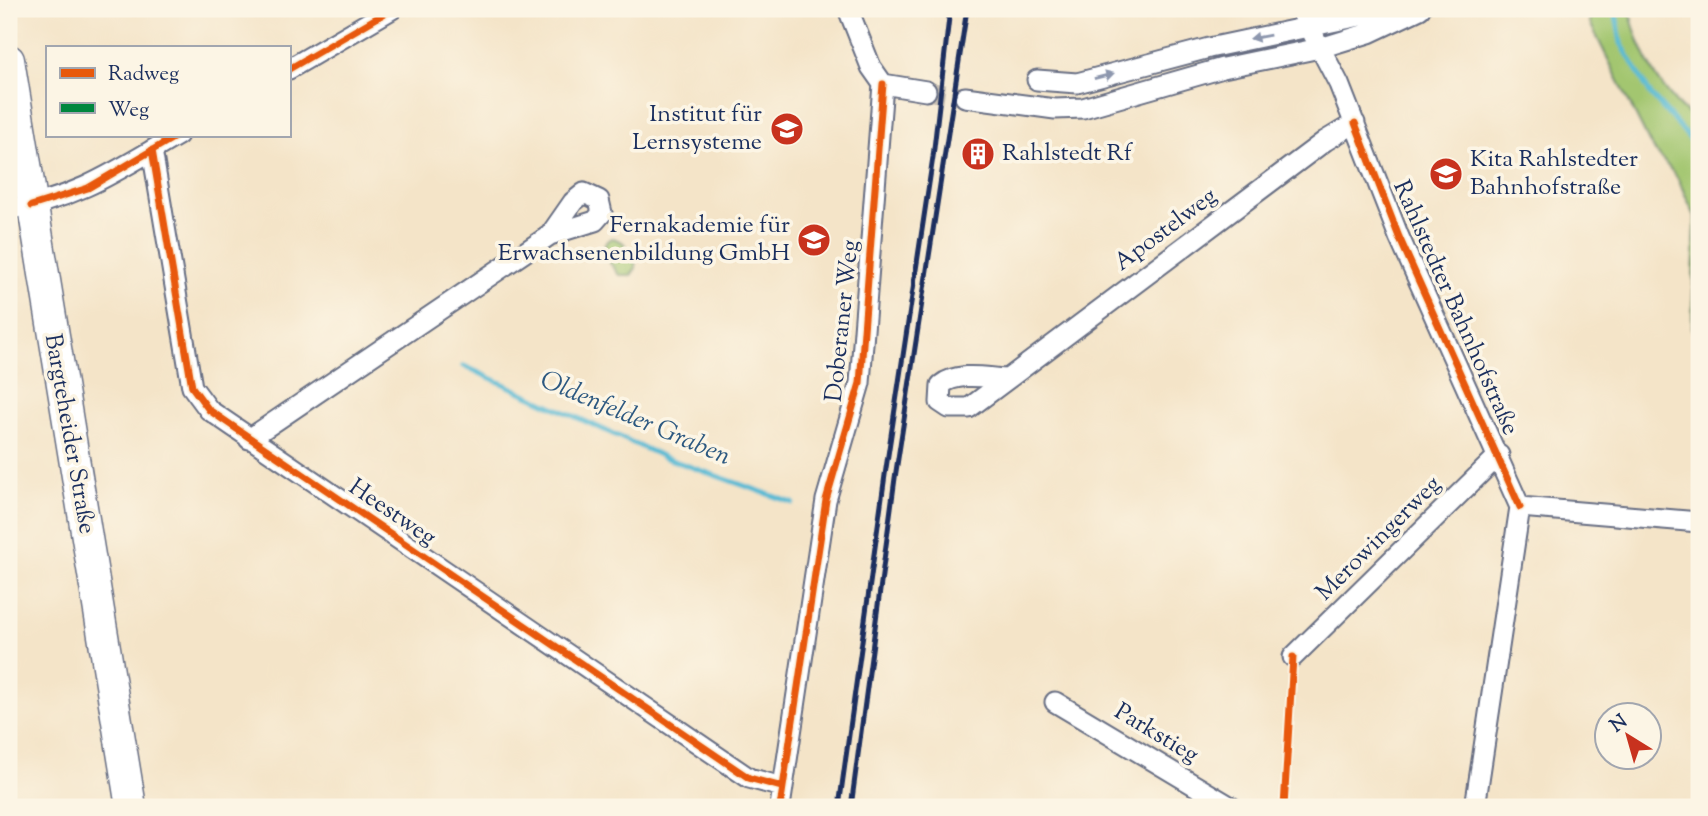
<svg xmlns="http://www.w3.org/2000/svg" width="1708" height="816" viewBox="0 0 1708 816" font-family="'Sorts Mill Goudy',serif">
  <rect width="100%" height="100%" fill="#fcf5e5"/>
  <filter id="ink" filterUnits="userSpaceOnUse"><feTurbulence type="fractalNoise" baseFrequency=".0143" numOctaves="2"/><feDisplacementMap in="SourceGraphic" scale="14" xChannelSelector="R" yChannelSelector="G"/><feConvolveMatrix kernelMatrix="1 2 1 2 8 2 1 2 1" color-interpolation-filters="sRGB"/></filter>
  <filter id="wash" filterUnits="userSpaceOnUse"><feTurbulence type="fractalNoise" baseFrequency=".00686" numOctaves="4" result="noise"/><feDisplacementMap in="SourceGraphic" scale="28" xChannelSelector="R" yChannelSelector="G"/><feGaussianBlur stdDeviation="1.57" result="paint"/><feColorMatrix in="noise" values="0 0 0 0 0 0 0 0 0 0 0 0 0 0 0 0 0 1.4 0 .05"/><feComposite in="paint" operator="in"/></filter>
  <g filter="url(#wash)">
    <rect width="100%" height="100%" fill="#f4e4c8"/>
    <path fill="#a3c66f" stroke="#5f7a66" stroke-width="2" d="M1596,9H1629C1639,52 1662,97 1699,123V349L1692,329L1695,216L1677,177L1651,146L1589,21Z
      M612,238C625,239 635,255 636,268L631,275H619L604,255L605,243Z"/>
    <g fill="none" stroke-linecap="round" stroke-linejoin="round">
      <path stroke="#56bad4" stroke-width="5" d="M1615,9L1621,43L1651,95L1699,149
        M464,366L666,458L793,503"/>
    </g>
  </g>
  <g filter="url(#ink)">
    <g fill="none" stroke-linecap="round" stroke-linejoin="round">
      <path stroke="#c9c0b3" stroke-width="19" stroke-dasharray="19 10" stroke-linecap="butt" d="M926,91L965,97"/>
      <defs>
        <path id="minor" d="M1301,11L1339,84L1399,237L1520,507L1475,807
          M289,69L392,9
          M1037,80L1077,83L1209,48L1360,16L1379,9
          M883,84L926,91
          M965,97L1055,109L1083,108L1223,68L1320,48L1369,33L1420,9
          M152,150L192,387L209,410L749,778L782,787
          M9,209C76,200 121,168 178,135
          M1008,379C987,378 958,371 941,385L940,402L949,408H969L1325,141L1355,123
          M249,439L550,235L595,221L602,213L599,200L584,193L573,202L550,235
          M1520,507L1699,522
          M1293,657L1499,455
          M1055,702L1231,807
          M780,807L826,500L860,383L883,84L871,67L848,9"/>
        <path id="primary" d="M9,60L131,807"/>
      </defs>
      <use href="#minor" stroke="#676e83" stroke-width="23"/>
      <use href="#primary" stroke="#676e83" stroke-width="33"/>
      <use href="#minor" stroke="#fff" stroke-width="19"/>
      <use href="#primary" stroke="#fff" stroke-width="30"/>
      <path stroke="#1b2f5e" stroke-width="5" d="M839,807L885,475L933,157L950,9
        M851,807L895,478L967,9"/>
      <path stroke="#00873e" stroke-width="5" stroke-dasharray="10 5" stroke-linecap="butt" d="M1300,9L1301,11"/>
      <defs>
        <path id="cycleway" d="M289,69L392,9
          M1355,123L1399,237L1520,507
          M152,150L192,387L209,410L749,778L782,787
          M31,206L88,188L178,135
          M780,807L826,500L860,383L883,84
          M1284,807L1293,657"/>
      </defs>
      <use href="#cycleway" stroke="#fcf5e5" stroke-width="11"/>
      <use href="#cycleway" stroke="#e8590c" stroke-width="7"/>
    </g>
    <defs><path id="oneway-solid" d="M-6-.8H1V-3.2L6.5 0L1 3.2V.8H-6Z" transform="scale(1.75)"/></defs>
    <g fill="#8d97ae">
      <use href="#oneway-solid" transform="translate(1260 37) rotate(170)"/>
      <use href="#oneway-solid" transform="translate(1104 76) rotate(-15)"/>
    </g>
  </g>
  <defs>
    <symbol id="university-disc" viewBox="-11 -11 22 22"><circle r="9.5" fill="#c8321e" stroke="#fcf5e5"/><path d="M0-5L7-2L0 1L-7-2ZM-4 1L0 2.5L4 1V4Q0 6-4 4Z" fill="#fff"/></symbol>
    <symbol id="building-disc" viewBox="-11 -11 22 22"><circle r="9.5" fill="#c8321e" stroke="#fcf5e5"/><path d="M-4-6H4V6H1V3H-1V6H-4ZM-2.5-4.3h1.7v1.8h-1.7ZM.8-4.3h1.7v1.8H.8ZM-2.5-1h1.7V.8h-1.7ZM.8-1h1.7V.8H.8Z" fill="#fff"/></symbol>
    <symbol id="school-disc" viewBox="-11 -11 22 22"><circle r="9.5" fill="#c8321e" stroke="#fcf5e5"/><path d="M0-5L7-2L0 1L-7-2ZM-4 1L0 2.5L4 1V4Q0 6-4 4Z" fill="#fff"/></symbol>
  </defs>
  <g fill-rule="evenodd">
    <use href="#university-disc" x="768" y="110" width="38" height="38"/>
    <use href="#building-disc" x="959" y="135" width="38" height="38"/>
    <use href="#school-disc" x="1427" y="155" width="38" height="38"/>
    <use href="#university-disc" x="795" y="221" width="38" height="38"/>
  </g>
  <g text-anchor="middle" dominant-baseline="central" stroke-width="7" stroke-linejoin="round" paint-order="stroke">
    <g font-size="24" fill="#1b2f5e" stroke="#fcf5e5" text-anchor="end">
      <text x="762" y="115">Institut für<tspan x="762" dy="28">Lernsysteme</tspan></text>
      <text x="1002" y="154" text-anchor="start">Rahlstedt Rf</text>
      <text x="1470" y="160" text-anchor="start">Kita Rahlstedter<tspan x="1470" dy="28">Bahnhofstraße</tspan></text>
      <text x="790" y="226">Fernakademie für<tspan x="790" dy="28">Erwachsenenbildung GmbH</tspan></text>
    </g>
    <g font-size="24" fill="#1b2f5e" stroke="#fcf5e5">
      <text transform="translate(1166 230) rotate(-37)">Apostelweg</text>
      <text transform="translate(1455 308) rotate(66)">Rahlstedter Bahnhofstraße</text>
      <text transform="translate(843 321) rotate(-84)">Doberaner Weg</text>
      <text transform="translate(69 434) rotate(80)">Bargteheider Straße</text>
      <text transform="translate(392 513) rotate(34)">Heestweg</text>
      <text transform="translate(1379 539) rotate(-45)">Merowingerweg</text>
      <text transform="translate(1156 734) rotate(31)">Parkstieg</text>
    </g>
    <g font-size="26" font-style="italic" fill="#2d5981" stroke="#fcf5e5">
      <text transform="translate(635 419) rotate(23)">Oldenfelder Graben</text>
    </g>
  </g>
  <rect width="1708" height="816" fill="none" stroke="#fcf5e5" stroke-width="35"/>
  <rect x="46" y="46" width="245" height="91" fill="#fcf5e5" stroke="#a2a6af" stroke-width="2"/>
  <rect x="60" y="68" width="35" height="10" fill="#e8590c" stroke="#a2a6af" stroke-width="2"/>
  <text x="108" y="80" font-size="21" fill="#1b2f5e">Radweg</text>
  <rect x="60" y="103" width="35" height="10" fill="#00873e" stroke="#a2a6af" stroke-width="2"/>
  <text x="108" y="116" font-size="21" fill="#1b2f5e">Weg</text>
  <g transform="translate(1628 736) rotate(323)"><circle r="33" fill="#fcf5e5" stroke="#a2a6af" stroke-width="2"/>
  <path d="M0-5L12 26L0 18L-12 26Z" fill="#c8321e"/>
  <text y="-10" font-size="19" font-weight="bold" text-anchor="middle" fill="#1b2f5e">N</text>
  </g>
</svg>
